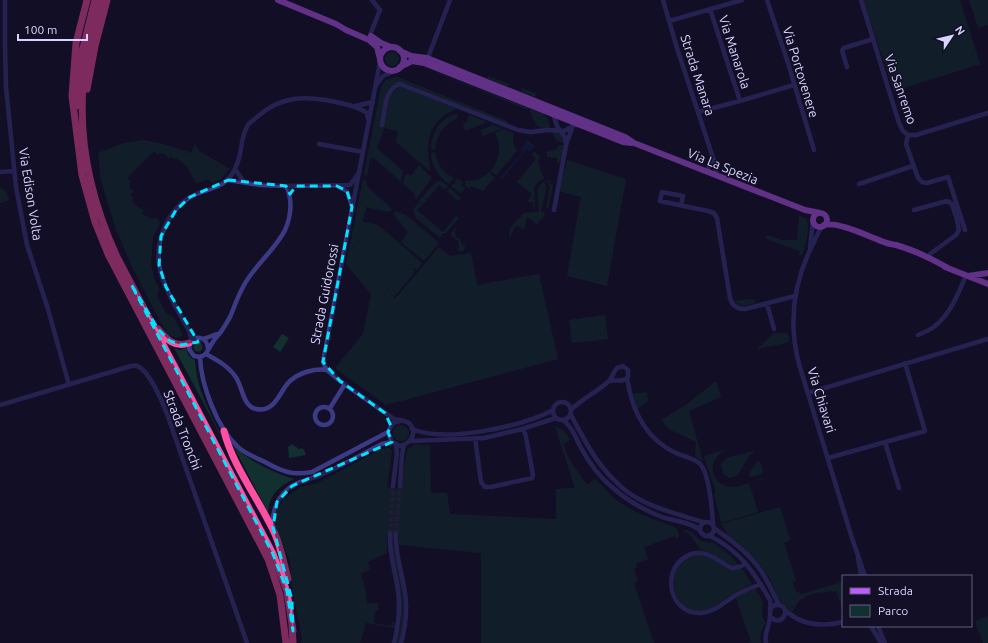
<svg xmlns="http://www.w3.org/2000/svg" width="988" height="643" viewBox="0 0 988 643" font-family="Ubuntu,sans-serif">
  <rect width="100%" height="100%" fill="#130f26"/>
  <path fill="#12302f" d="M863,0H960L980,64L894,91Z
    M969,0H988V25L978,28Z
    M385 59a7 7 0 1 1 14 0a7 7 0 1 1-14 0Z
    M418,66L528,108V110Z
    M488,76L509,84L508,87L487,78Z
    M397,77L507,121L508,124L404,83C381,79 384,110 384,125C387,114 386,86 403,87L455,108L456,109C453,111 448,112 445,115C425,128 426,152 431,172L396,142L398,131L384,128L377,148L403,171L401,182L375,159L372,158L370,159L367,177L364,174L381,87L386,80Z
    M522,88L537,94L535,97L521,91Z
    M529,109C542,114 549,112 550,128C535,131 534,120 529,109Z
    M457,114L458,118C444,124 436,135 435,150L431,149C432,132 440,118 457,114Z
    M469,115L485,121V123L465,131L463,124L466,123Z
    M493,125L503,128L483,136L480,130Z
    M504,129L514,133L513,143L517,151L496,175L491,171C500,159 502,146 495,133Z
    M552,132L560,133L564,138V143L556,140Z
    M144,140L163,144L191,153L195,144L199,151L230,169L220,180L212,183L208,179L196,184L187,166L176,158L174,159L171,156L168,159L166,155L161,153L157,155L154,151L127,178L131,181L129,184L130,188L134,191L130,195L133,197L132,201L136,206L143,210L142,214L153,219L155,217L158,219L160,223L153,238L151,264L154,278L159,289L157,296L166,313L173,317L183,334L182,336L176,338L168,334L160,321L132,267L115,227L101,180L98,153L124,143Z
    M560,145H564L560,163H557V158L547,157V152L555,150Z
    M435,152C437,164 443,173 454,178L449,184C437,174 433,170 431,154Z
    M534,152L540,156L538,163L544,178L538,182L534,187L535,209H534L533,202H527L532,195V194L517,182L536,159L532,155Z
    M567,160L626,179L607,286L567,276L581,197L559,191Z
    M419,165L432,178L416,199L415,198V194L403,184L406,174L411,176Z
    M490,172L492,176L495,177L483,191L477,188L471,186L469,188L465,185V181L478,180Z
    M456,179L463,181L461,186L466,188L460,193L451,186L455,183Z
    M363,180L366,181V183L368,187L392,209L389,212L366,207L363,222L378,225L422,263L417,270L415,268L413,270L415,272L394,297L353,246L352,251L354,247L395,299L439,247L450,256L471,253L477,285L539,274L558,359L386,405L335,368L363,334L371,294L346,264Z
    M547,180L550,181V184L553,185L548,209L546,208L550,188Z
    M437,181H441L448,186L445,190L439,185L423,204L419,201Z
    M545,181L546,189L541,212H545L544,216L537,224L527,217L524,230L516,225L509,239L510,228L524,213L539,212C539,201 533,188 545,181Z
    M0,187L6,192L9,200L0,203Z
    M450,188L461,198L458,201L447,191Z
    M419,202L423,205L417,210L443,232L456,216L459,218L446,233H443L441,237H439L416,218L413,210Z
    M396,211L406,215L437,241L438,244L424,261L401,242L408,232L393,214Z
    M799,215L806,219C811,226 805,248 802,255H799L800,251L769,240L765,237L766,235L781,240H793V238L794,240H797Z
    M457,226L455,231L456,238H459L462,244L465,246L464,250L459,252L458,249L459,245L458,242L459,240H456L455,237H452L451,233Z
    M752,299L754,300L756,303C747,305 741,308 734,301Z
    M605,315L608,339L572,343L569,320Z
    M774,333H787L789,337V341C779,347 768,344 758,350L757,349Z
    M282,334L289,338L280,352L273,347Z
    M193.5 347a4.5 4.5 0 1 1 9 0a4.5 4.5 0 1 1-9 0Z
    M174,348L180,350L186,348C187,354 190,358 195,360C196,392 215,421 228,449Z
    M716,381L721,397L689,411L703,462L695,456L696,442L669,429L661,420L687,404Z
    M647,392L648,401L637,409L633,394Z
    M393 433a8 8 0 1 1 16 0a8 8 0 1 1-16 0Z
    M555,426C563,429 566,432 570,440L563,444L569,459L587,485L595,479C602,485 608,493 615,499C633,513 654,519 674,527L678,530V533L679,537L677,539L675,536L644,547L648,559L636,564L637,568L634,569L638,581L634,583L654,643H481V553L399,545V535L394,534C392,550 398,565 401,581C405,602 404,622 399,643H396L401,619V595L393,555L391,534H387V553L368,562L370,570L361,574L365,588L367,603H378V611H375L374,623L391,626L392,622L395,624V628L366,623L360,643H301L302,638L292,588L290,560L275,527V515L280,504L289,495L301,487L317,483L382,449L389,448L392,451L387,487L401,489L407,450L416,444L430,445L431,493H447L450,514L556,519V489L575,488Z
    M292,444L299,449L302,448L304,450L306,455L289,458L288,447Z
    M233,445C251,462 271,472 294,479C278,487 269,495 268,513Z
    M727,449C709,457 707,481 727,486C738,489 753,481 764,478L765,479H763L749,483L758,512L721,523L714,493L716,492L704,456Z
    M756,450L750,455L737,476L730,478L723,474L721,466L723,461L727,458Z
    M757,461L760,462L763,472L762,474L750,477L749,474Z
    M780,507L790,540L784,543L796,581L793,583L796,591L801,594L843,582V609L836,591C815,593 802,591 792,613L778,598L770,579L757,561L744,548L728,535L721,524Z
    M687,530C698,535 698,544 712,542C721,548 733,555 738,565C725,568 716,551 701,550L688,532L685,533L684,531Z
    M696,555C700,556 706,556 709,557C723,563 724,574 742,568L752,584C746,587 739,590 733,594C722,600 712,611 700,611C673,612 664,570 687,558C690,557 694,556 696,555Z
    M755,589C757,593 761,597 762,601C765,609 758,613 766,623C761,630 759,634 761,643H746L751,642L736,598L744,593Z
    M988,616V643H983L975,621Z"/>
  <path fill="#0c2248" d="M528,141L535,146L530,152L527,149L502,179L500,178L523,152L520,150Z"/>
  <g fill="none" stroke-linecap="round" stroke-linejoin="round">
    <path stroke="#312d47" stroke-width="4.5" stroke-dasharray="4.5 2" stroke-linecap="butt" d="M390,534L393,486
      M396,534L400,486"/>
    <path stroke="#3d3a85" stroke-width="4.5" d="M5,0V46L6,87L16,187L27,245L48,309L69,385
      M663,0L677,48L716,167V175
      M767,0L788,63L814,150
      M861,0L899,123L903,131L908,135L906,144L918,178L922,182L927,183L948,177L965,230
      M710,9L740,101
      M669,21L742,0
      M370,35L380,10L372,0
      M427,60L450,0
      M380,62L323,362L327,370L340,381L394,419C398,420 403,420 407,422C419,429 412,444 400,446L392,442L388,432L393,423L400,421
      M847,67L842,50L844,48L873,39
      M377,84L383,76L394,71
      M355,106L373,102
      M698,112L740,101L794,85
      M552,113C555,117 555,121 557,126C561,134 565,132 566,143
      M382,125C385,112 384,88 400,84L518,130L531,132L547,130L564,131L575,125H579
      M908,135H916L988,113
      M319,144L363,152
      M235,169L244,182
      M707,171L712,156
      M0,172L14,171
      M228,180L260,185L286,186L350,185L358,174
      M859,184L913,166
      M286,186C293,199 291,217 285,230C274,252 252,267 242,289C237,298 234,308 230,317C227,322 224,328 220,333C218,336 215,338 213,342C208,348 208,355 200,357L194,356L189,349L191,338L189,331C180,314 168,296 162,277C152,248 164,214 190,197C202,190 219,189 228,179C234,173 238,163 240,154C242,145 242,134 248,125C250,122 254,120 257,117C281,95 306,96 336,102C348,105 357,106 367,113L369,122
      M339,187L347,191L352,206
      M681,205L683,196L662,192L660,201L708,211L714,213L717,218L730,298C732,306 738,309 745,309L795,296
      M554,210L566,145L572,128
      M914,210L947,201L952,204L957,220
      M823,226C818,231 817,236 814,242C794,280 788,322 799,364L851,535L865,576
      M810,247L813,221
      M930,254L956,235L959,230L957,220H958
      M767,304L774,329
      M918,335C924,332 931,330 935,326C951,313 958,294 966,275
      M203,339L217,334
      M190,342C197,334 207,338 208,348
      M206,354C217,360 228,366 235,376C243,386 242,406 256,409C276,413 279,391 290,381C299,373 314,368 327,370
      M200,357C201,385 217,427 237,446C244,453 254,457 263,461C281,471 292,476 312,472L388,432
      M627,378C632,411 645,439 676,453C684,457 695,458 701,465C710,477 712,509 713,524
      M808,393L988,339
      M553 411a9 9 0 1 1 18 0a9 9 0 1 1-18 0Z
      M0,405L131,366C133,366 135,365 137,366C149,370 163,403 167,414L247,643
      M315 416a9 9 0 1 1 18 0a9 9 0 1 1-18 0Z
      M330,408L345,384
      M572,409C583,398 597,392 609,381C613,377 613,372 617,368L623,366L628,370V377C623,383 616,379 609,381
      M571,415C585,441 594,460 615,481C622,488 629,494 637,498C658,510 681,515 703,522
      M563,420C572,427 575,436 580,446C588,461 598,476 612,487C626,500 644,510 662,517C674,521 691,522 700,530
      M412,429C444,443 523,427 553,410
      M475,438L481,482L485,487H491L532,478L533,475L526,437L525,433L522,429
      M411,441L484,438L522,429L556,418
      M885,442L899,488
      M828,458L925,431L905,363
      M393,486L397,453L396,445
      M400,486L402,455L404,445
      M700 529a7 7 0 1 1 14 0a7 7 0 1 1-14 0Z
      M273,526C272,512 276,500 287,490C296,481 310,480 321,475C342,466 362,454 382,444L392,442
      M714,528C732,541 749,553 761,571C768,581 773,593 779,605
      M390,534C389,552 394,567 397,584C401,604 399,623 394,643
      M396,534C395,553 401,569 404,587C408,606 406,625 401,643
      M710,536C740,551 753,571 770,600C771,604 770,619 769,623C767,631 764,635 766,643
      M858,557L861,576
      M746,564C742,566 737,568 732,568C728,567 725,564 721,562C710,554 698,549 685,557C660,573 671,615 701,613C716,612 726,600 738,594C745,590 753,587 761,584
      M785,610C801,625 822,627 843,622
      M770,616C783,631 794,603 775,605L770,608
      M871,626L881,643
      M878,626L885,643"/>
    <path stroke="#c25bff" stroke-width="6" d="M278,0L336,24L346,30L369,40L377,47L380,59
      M371,36L381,43L391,47
      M380 59a12 12 0 1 1 24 0a12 12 0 1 1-24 0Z
      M400,51L411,56L427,58L625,137L634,143L805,210L820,213
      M400,67L412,61L424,63L623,142L632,143
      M813 220a7 7 0 1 1 14 0a7 7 0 1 1-14 0Z
      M824,225C838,221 870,237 884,242C888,244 892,244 896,245C914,250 932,259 948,268
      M945,267L988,284
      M968,276L988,273"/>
    <path stroke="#ff4fa3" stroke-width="7" d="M87,0L76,43L72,96L82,175L95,222L108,254L268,559L280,595L286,643
      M101,0C95,20 89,41 86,62C75,129 89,196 117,257L273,554L287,591L293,631
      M87,89L95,46L107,0
      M76,106L80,60L95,0
      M158,329C167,340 175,348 189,343
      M224,431C232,465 260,501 275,534C281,548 284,564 288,579
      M292,626L293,643"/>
  </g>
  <path d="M0 0H988V643H0ZM228,180L286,186L290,194L296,186H337L347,191L352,207L323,362L340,381L385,413L391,426L388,432L392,442L292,486L277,502L273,527L292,600L293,631L287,591L273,554L131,284L158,329L170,341L181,345L198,342L166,287L159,265L161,236L176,210L190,197Z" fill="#130f26" fill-opacity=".55" fill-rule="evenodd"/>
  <path fill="none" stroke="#00e5ff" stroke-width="3" stroke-dasharray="8 5" stroke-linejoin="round" d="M228,180L286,186L290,194L296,186H337L347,191L352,207L323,362L340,381L385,413L391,426L388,432L392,442L292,486L277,502L273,527L292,600L293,631L287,591L273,554L131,284L158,329L170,341L181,345L198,342L166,287L159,265L161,236L176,210L190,197Z"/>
  <g text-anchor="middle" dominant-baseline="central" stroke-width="3" stroke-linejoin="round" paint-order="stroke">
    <g font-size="13" fill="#d9d4ff" stroke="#130f26">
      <text transform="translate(735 52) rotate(72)">Via Manarola</text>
      <text transform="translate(801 72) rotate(73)">Via Portovenere</text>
      <text transform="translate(698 75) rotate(72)">Strada Manara</text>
      <text transform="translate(901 89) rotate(71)">Via Sanremo</text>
      <text transform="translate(723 166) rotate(22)">Via La Spezia</text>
      <text transform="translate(31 194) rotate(81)">Via Edison Volta</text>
      <text transform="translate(324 294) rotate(-79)">Strada Guidorossi</text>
      <text transform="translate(822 400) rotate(73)">Via Chiavari</text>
      <text transform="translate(183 430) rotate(69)">Strada Tronchi</text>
    </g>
  </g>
  <rect x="842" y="575" width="130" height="52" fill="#130f26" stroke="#625e7d"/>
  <rect x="850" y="588" width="20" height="6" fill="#c25bff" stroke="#625e7d"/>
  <text x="878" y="595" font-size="12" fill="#d9d4ff">Strada</text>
  <rect x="850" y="605" width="20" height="12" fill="#12302f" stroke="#625e7d"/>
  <text x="878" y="615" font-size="12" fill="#d9d4ff">Parco</text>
  <g transform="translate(952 36) rotate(55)" stroke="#130f26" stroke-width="3" paint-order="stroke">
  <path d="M0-3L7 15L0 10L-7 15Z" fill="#d9d4ff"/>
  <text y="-6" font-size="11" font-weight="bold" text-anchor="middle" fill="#d9d4ff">N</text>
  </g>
  <path d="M18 34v6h69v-6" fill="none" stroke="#d9d4ff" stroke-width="2"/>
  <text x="24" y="34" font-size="12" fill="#d9d4ff" stroke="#130f26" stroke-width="3" paint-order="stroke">100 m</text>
</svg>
